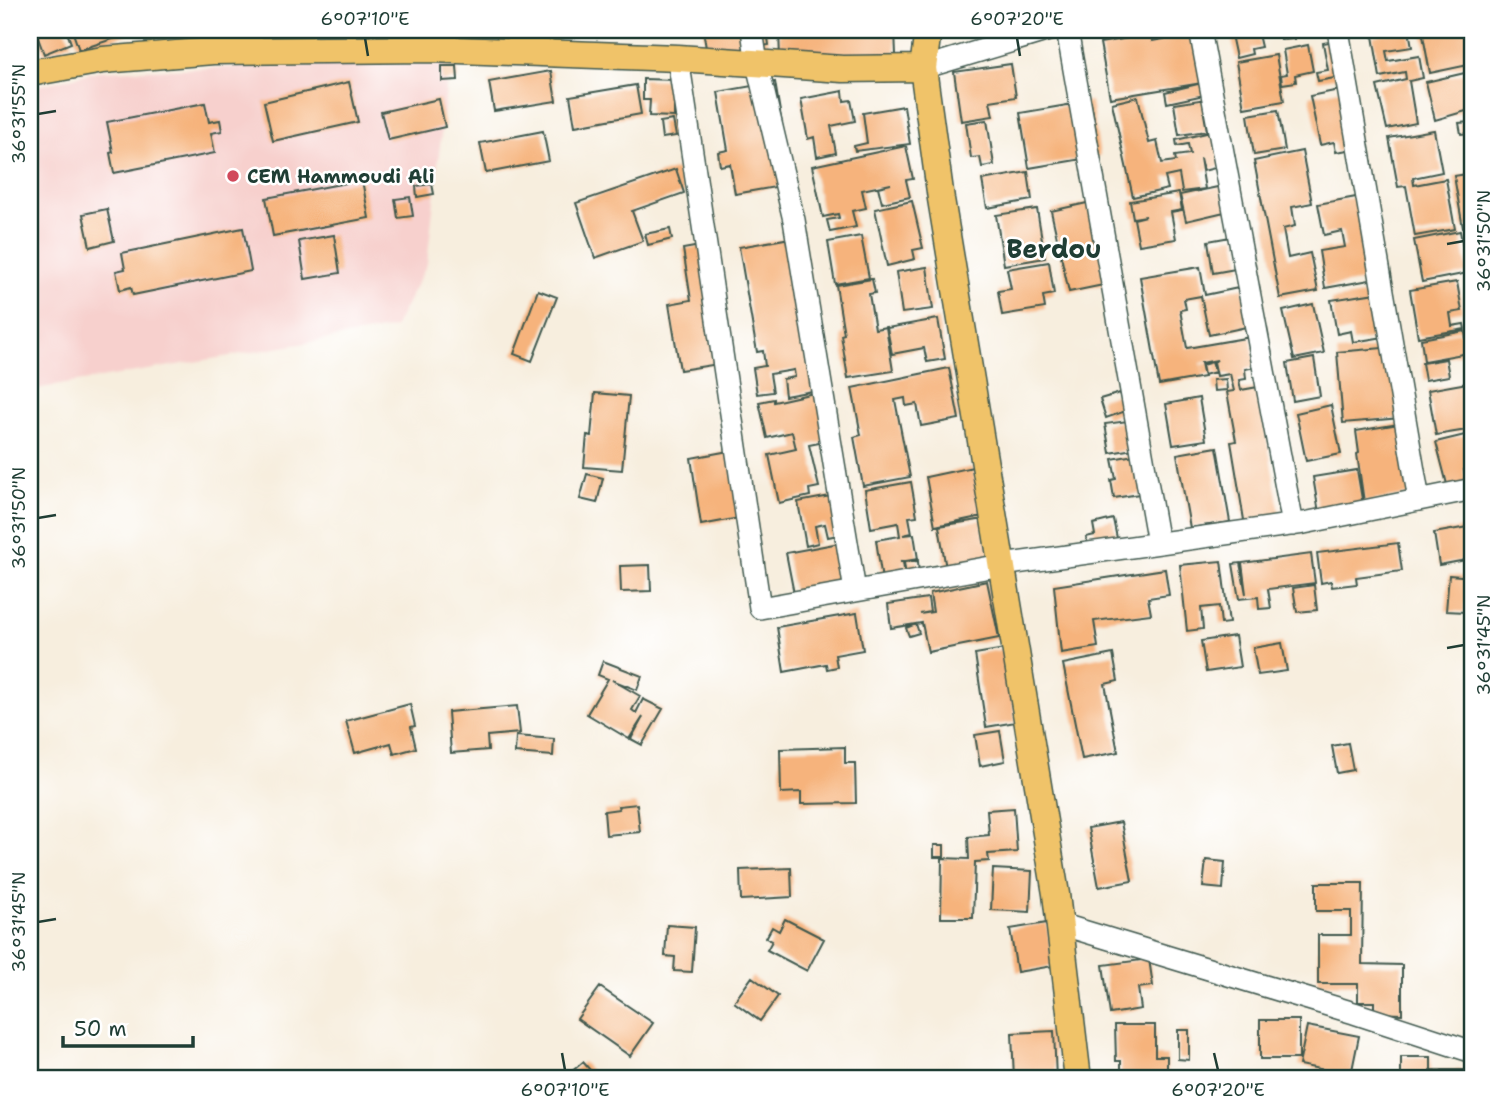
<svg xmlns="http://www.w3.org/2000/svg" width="1503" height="1109" viewBox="0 0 1503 1109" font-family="'Shantell Sans',sans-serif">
  <rect width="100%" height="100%" fill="#fff"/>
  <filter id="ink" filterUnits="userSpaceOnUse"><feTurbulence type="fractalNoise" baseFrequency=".0143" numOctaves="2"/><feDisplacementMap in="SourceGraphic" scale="14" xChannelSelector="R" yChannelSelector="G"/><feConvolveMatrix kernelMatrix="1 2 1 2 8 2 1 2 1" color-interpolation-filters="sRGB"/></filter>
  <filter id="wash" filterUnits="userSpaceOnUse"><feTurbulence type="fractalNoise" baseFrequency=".00686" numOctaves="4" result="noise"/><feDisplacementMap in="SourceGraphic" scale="28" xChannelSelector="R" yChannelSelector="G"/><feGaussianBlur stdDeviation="1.57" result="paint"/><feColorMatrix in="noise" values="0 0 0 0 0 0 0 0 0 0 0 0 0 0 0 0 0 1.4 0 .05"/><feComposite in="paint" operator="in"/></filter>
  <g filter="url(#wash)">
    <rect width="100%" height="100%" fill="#f7eede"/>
    <path fill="#f7d0cd" d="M449,62L427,264L394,328L30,390V88L98,71Z"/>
    <g id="blocks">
      <path fill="#f6b37b" d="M35,30H66L71,43L44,54Z
        M72,30H140L79,50Z
        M703,30H767L769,45L707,54Z
        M779,30H895L896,55L780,59Z
        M969,30H1027V35L969,32Z
        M1230,30H1257L1261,47L1251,49L1252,54L1236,58Z
        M1281,30H1294V39L1281,40Z
        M1409,30L1412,47L1386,51L1388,61L1419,56L1423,78L1409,81L1416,123L1387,129L1377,86L1406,79L1405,72L1380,77L1373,36Z
        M1422,30H1473V64L1430,73Z
        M1201,32L1209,94L1167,103L1165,92L1202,83L1110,98L1100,43L1151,34L1152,41Z
        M1335,41L1340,77L1318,81L1316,72L1328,70L1323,43Z
        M1308,45L1313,71L1295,75L1296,82L1282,84L1281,75L1287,74L1283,50Z
        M1276,55L1284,101L1244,108L1236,62Z
        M1011,64L1016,97L990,101L993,116L961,121L954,72Z
        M442,66H457L458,80L442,81Z
        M551,71L556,101L494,111L489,82Z
        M1469,72L1473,91V109L1435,120L1426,82Z
        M643,79L674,80V117L649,116L650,100H643Z
        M349,82L358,122L273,141L264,102Z
        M775,82L792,184L735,194L730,164L720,166L718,152L728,150L718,92Z
        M636,85L641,114L575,126L570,96Z
        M1349,88L1359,136L1346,139L1348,150L1336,152L1334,142L1320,145L1310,96Z
        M843,91L844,101L851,100L855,121L831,126L836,153L817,157L814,137L808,139L801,99Z
        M1138,97L1149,143L1157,141L1162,163L1176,161L1175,156L1190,154L1188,144L1177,146L1176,140L1215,131L1223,166L1203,171L1200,158L1205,189L1182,192L1179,174L1165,177L1168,189L1133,197L1112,103Z
        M1213,98L1215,112L1204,114L1207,131L1179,135L1174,104Z
        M439,99L445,127L388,140L381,112Z
        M1091,101L1100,156L1029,168L1020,113Z
        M205,103L209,122L220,120L222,131L211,133L215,153L114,173L110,153L113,152L107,122Z
        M904,106L910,144L855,151L854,146L867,143L863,113Z
        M1278,110L1285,150L1254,155L1248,115Z
        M673,120L676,136L662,138L660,122Z
        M987,120L994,165L982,167L980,157L971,158L966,123Z
        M1470,122L1471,133L1461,134L1459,123Z
        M1434,130L1442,172L1413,178L1414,185L1446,179L1455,229L1415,236L1406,186L1398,187L1389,138Z
        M543,131L549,161L486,173L480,143Z
        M906,146L913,179L906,180L910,197L882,203L878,187L891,184L862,190L866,208L852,211L856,227L830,232L827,220L839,218L838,214L823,217L812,166Z
        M1302,151L1312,203L1292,207L1295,226L1283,229L1288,258L1310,253L1318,291L1280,298L1254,161Z
        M676,169L684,193L632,211L643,241L595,258L576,203Z
        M1028,172L1032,200L987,208L982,180Z
        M1473,173V226L1463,228L1454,176Z
        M362,180L369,218L273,236L266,198Z
        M432,184L434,194L417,197L416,186Z
        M1227,185L1233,210L1186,221L1180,195Z
        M1179,193L1182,210L1171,212L1176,239L1139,245L1134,219L1146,216L1133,218L1130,201Z
        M1367,195L1381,278L1325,288L1319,251L1345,247L1342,231L1324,235L1318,204Z
        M410,197L413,216L398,218L395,199Z
        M912,201L923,248L913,250L915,259L887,266L875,209Z
        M1096,201L1113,283L1069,292L1051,211Z
        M107,209L114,241L90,247L83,214Z
        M1037,209L1045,258L1004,265L996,215Z
        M243,228L251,271L133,295L131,287L120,290L116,271L125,269L122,253Z
        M670,229L672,239L648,245L645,234Z
        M1460,231L1468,273L1422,282L1414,240Z
        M334,235L340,273L305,279L299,241Z
        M802,236L829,388L785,396L783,379L795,377L794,370L770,374L773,392L757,394L753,368L765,366L763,351L757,352L739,247Z
        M861,236L869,278L835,284L828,242Z
        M1236,236L1241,268L1213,273L1208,241Z
        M706,245L725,363L680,370L669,304L691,300L683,249Z
        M1049,262L1054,294L1043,296L1045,308L1002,315L998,291L1011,289L1007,269Z
        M927,267L933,309L902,313L896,272Z
        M1200,267L1205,295L1243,287L1251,326L1209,335L1201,296L1184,299L1186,309L1180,310L1187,348L1251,337L1256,367L1245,369L1246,379L1239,380L1241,390L1258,387L1281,519L1245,526L1231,442L1236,441L1227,392L1234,391L1230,374L1217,376L1214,362L1217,360L1201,363L1204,377L1159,385L1140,277Z
        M872,279L875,293L869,294L875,329L886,327L893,371L848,378L841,335L844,334L836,285Z
        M1457,282L1462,311L1450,313L1452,326L1464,324L1465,329L1418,337L1410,290Z
        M538,290L557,297L532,361L514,354Z
        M1382,292L1390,336L1353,342L1351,331L1337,334L1331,300Z
        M1313,304L1324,353L1294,359L1283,311Z
        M938,319L945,359L927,362L924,348L892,354L887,328Z
        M1465,331L1468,353L1424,361L1421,339Z
        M1394,347L1401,418L1343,423L1337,352Z
        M1314,358L1320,396L1293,401L1287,363Z
        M1446,359L1449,376L1425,380L1422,363Z
        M1212,362L1215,372L1204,375L1202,365Z
        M949,368L959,419L921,426L917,404L906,406L905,398L895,400L910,477L863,486L854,437L861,435L852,388Z
        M1226,379L1227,390L1214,391L1213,380Z
        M1473,382V407L1470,408L1473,429L1436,435L1428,390Z
        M823,391L834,440L809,445L819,487L809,489L810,496L779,503L769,455L796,449L792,432L767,438L759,402L774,399V402Z
        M595,393L629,396L622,470L584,467L587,435L591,436Z
        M1120,393L1126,411L1106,418L1100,399Z
        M1199,398L1206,440L1173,445L1166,404Z
        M1331,405L1341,454L1306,461L1296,413Z
        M1135,420L1139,448L1110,453L1105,424Z
        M1405,423L1410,495L1364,502L1357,454L1359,453L1356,431Z
        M1473,433V468L1464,470L1467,484L1448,488L1436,442Z
        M1217,447L1230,522L1190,528L1177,454Z
        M729,451L739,518L701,525L691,458Z
        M1145,453L1152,492L1114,498L1111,480L1116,479L1112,459Z
        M973,467L983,516L935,526L926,477Z
        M1357,470L1363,505L1319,513L1313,477Z
        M587,474L603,478L597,503L580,499Z
        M911,482L917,516L909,517L912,533L903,535L914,534L918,559L900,562H903L905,577L882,580L876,540L900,536L898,523L871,528L865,490Z
        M836,495L843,534L828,537L825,524L815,526L818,543L806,546L798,502Z
        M985,519L992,568L947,575L939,526Z
        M1113,519L1118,543L1089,549L1086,537L1095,535L1093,524Z
        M1473,526V566L1467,567L1466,560L1439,565L1434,533Z
        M845,542L853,585L796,604L786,553Z
        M1398,543L1402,571L1356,577L1357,584L1332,587L1331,581L1321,583L1317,553Z
        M1311,554L1315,583L1268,589L1271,608L1259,609L1258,597L1239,599L1233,564L1240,563L1246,594L1242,563Z
        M918,561L919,576L906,577L904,562Z
        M1221,561L1229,623L1221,624L1219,606L1201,608L1203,629L1187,631L1180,565Z
        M650,565L651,591L621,592L620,566Z
        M1165,569L1169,595L1148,598L1151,614L1094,621L1098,647L1061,653L1054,586Z
        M1449,575L1473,577V604L1465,603V612L1446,611Z
        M987,581L999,638L928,652L922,623L891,628L888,604L928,598L930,612L920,614L933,612L930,593Z
        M1314,585L1317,610L1297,612L1293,588Z
        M857,613L863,650L835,655L837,667L827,669L826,664L784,672L777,627Z
        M916,624L919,633L909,636L906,628Z
        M1235,636L1240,667L1206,672L1201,641Z
        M1282,643L1287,671L1258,675L1253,648Z
        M1005,649L1016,722L986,727L975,654Z
        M1113,654L1118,681L1105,684L1118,752L1082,759L1063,664Z
        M603,661L642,676L637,690L612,680L640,696L632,710L636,713L643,699L663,709L642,745L631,739L643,717L629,739L587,714L608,679L598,675Z
        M410,704L415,726L411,727L416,748L394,754L391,743L355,753L346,721Z
        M517,706L520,733L487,736L488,750L451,753L448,712Z
        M1000,731L1005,761L980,766L975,735Z
        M516,736L554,739L553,756L515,753Z
        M1348,743L1353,770L1337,773L1332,746Z
        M845,747V763H855L856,803L801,804V792L781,793L780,749Z
        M637,804L640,832L606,835L604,811L619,809L618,806Z
        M1014,808L1017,852L988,854L989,861L975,862L973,918H941L942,858L969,859L968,837L989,835L987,810Z
        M1121,822L1132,881L1099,887L1088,828Z
        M934,845H944V857H934Z
        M1206,860L1225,862L1223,889L1203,887Z
        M791,868L792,897L741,900L740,870Z
        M993,869L1032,871L1030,912L991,910Z
        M1316,883H1363L1362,964L1402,965V1014L1374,1013V1002H1358V984H1318V935H1351V911H1316Z
        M785,919L824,939L807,971L767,950L772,941L766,938L772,927L779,931Z
        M1047,923L1053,966L1017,972L1010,929Z
        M667,925L695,927L692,972L674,971L675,957L665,956Z
        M1149,959L1153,986L1138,988L1141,1009L1110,1014L1103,965Z
        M752,977L778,996L760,1021L734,1002Z
        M600,987L653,1023L630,1056L577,1019Z
        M1260,1020H1299V1059H1260Z
        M1115,1025H1155V1056H1167V1079H1121V1061H1116Z
        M1307,1026L1359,1036L1351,1075L1299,1065Z
        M1178,1030H1189V1060L1178,1059Z
        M1054,1031L1056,1079H1014L1012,1033Z
        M1401,1057H1431V1070H1464V1079H1401Z
        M583,1062L598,1079H563Z"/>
    </g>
  </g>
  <g filter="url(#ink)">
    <use href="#blocks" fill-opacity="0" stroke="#3f584e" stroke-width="2"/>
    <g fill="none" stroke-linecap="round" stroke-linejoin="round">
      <defs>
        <path id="minor" d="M752,30L757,64L794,220L855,591
          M1067,30L1158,543
          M1200,30L1293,525
          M1338,30L1419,500
          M678,58L760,608L1002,565L1304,523L1473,489
          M923,68L1049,30
          M1060,924L1354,1013L1473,1052"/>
        <path id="major" d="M928,30L923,68L941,199L1056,894L1078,1079
          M30,73L103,60L213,51L431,49L678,58L843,69L923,68"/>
      </defs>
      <use href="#minor" stroke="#3f584e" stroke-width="24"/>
      <use href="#major" stroke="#3f584e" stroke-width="29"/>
      <use href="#minor" stroke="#fff" stroke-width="21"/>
      <use href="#major" stroke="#f0c369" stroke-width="26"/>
    </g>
  </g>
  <path fill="none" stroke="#1f3d34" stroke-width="2.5" d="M365,38L368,56M1017,38L1020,56M38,114L56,111M1447,244L1464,241M38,518L56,515M1447,648L1464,645M38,922L56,919M562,1053L565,1070M1214,1053L1218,1070"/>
  <circle fill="#d1495b" stroke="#fff" stroke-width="2.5" cx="233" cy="176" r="7"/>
  <g text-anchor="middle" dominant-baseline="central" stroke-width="5" stroke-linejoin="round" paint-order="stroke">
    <g font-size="19" font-weight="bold" fill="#1f3d34" stroke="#fff" text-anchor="start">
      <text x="247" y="176">CEM Hammoudi Ali</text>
    </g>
    <g font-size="26" font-weight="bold" fill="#1f3d34" stroke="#fff">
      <text x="1054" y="248">Berdou</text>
    </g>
  </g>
  <rect width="1503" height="1109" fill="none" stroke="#fff" stroke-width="77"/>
  <path d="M63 1036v10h130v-10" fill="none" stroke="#1f3d34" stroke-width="3.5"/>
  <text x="74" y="1036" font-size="21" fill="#1f3d34" stroke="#ffffff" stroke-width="5" paint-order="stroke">50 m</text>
  <rect x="38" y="38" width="1426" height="1032" fill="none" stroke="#1f3d34" stroke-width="2.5"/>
  <g font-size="18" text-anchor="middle" fill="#1f3d34">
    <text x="365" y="25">6°07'10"E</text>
    <text x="1017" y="25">6°07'20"E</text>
    <text transform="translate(19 114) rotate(-90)" y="6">36°31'55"N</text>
    <text transform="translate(1484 241) rotate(-90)" y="6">36°31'50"N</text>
    <text transform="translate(19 518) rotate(-90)" y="6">36°31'50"N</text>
    <text transform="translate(1484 645) rotate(-90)" y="6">36°31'45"N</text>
    <text transform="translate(19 922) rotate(-90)" y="6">36°31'45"N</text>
    <text x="565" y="1096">6°07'10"E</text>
    <text x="1218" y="1096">6°07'20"E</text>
  </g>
</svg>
